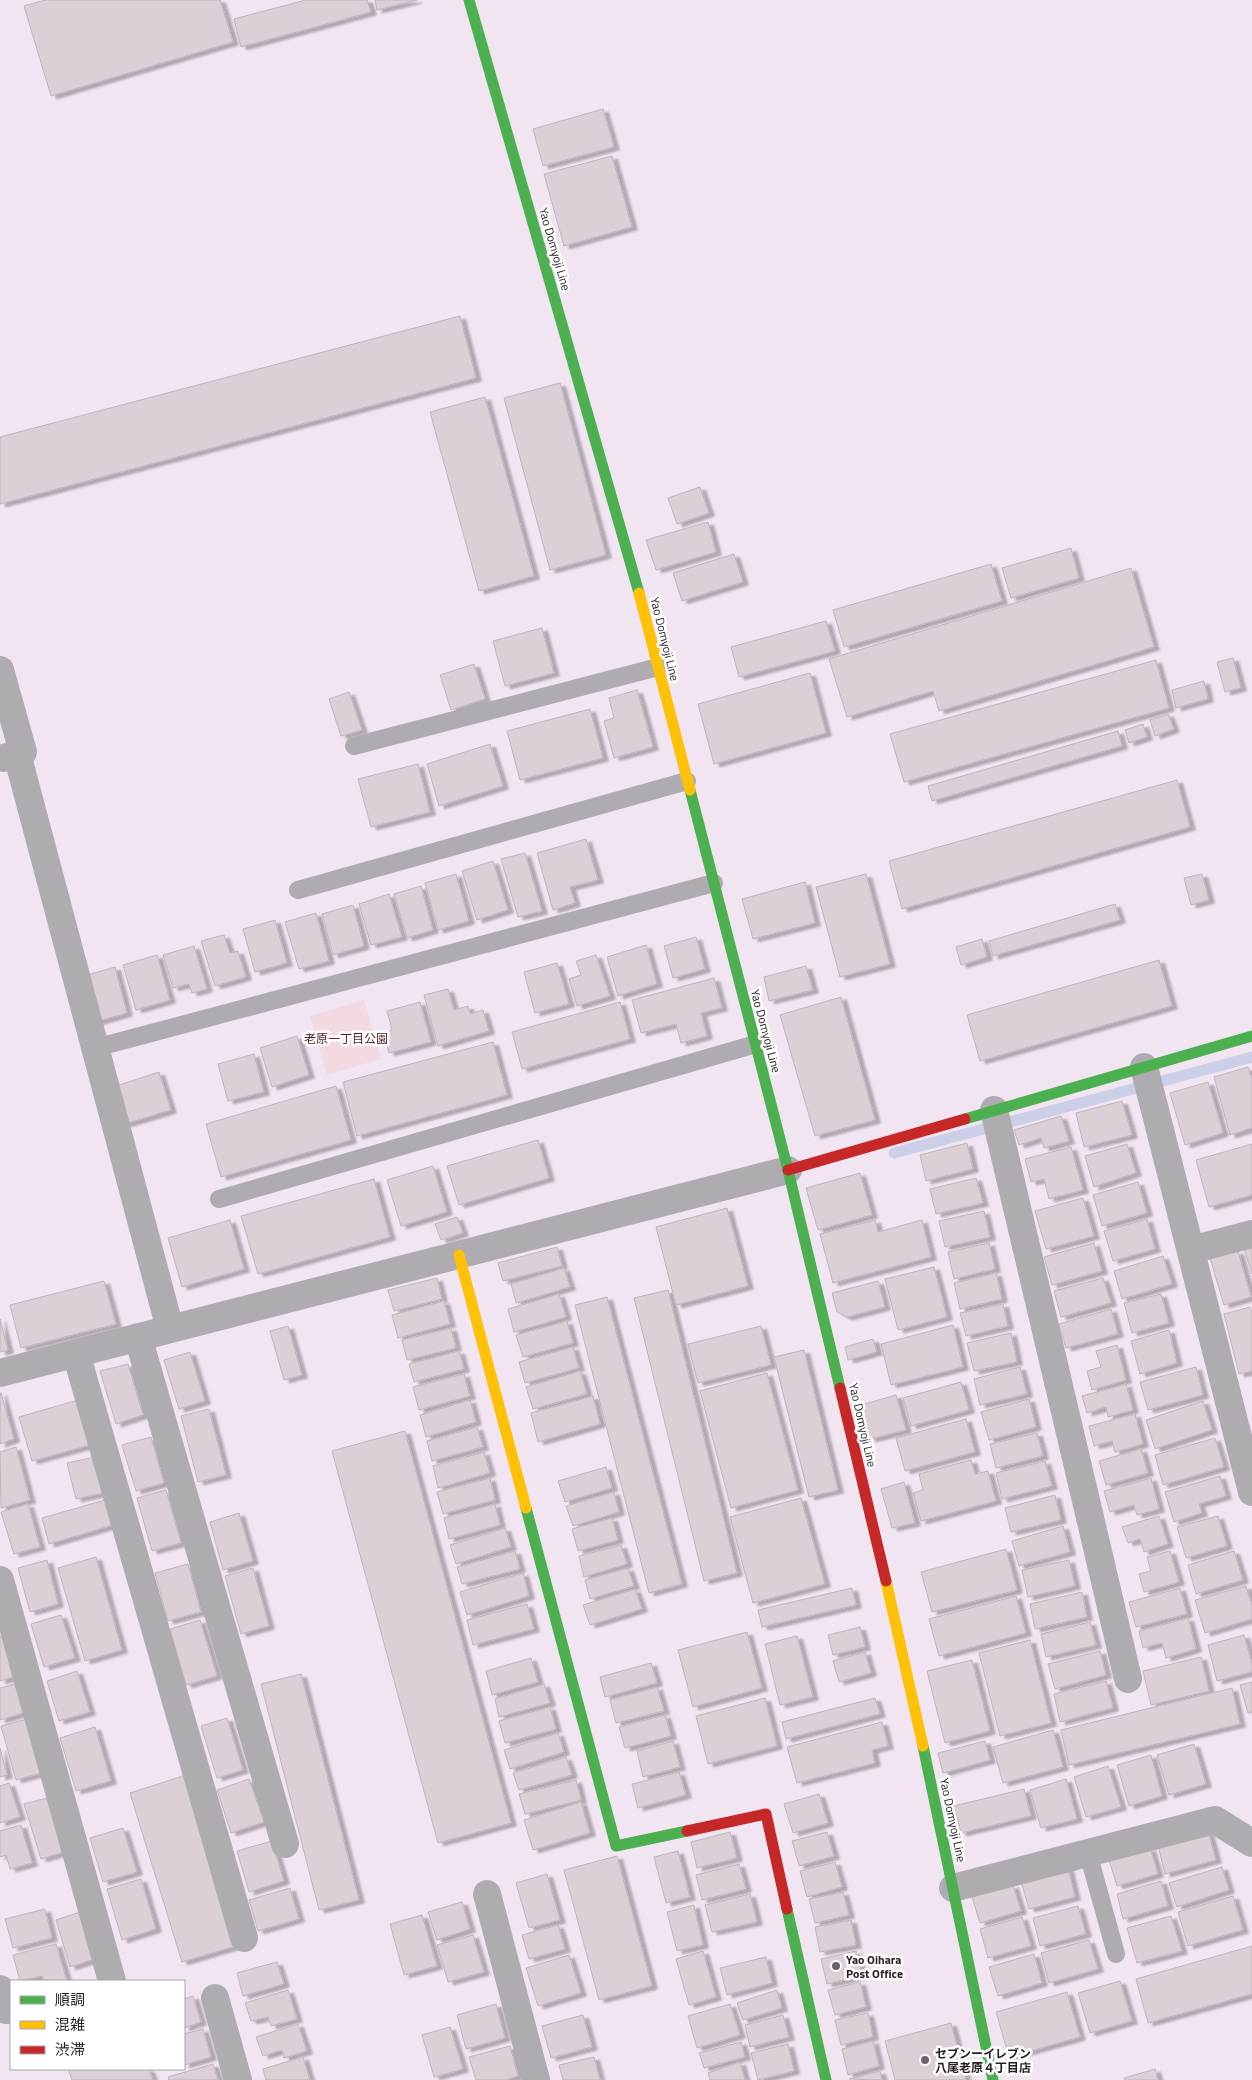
<svg xmlns="http://www.w3.org/2000/svg" width="1252" height="2080" viewBox="0 0 1252 2080" font-family="'Titillium Web','Noto Sans JP',sans-serif">
  <defs>
    <filter id="shadow"><feDropShadow dx="5.5" dy="3" stdDeviation="1" flood-color="#0004"/></filter>
  </defs>
  <rect width="100%" height="100%" fill="#f2e5f2"/>
  <path fill="#f3dae0" d="M364,1000L381,1059L327,1075L310,1016Z"/>
  <g fill="none" stroke-linecap="round" stroke-linejoin="round">
    <path stroke="#cccfe8" stroke-width="11" d="M894,1153L1252,1057"/>
  </g>
  <path fill="#dbd0d8" stroke="#bfb4bc" filter="url(#shadow)" d="M45,0H220L233,42L51,96L24,6Z
    M306,0H367L371,12L241,47L234,19Z
    M375,0H417L377,10Z
    M603,109L614,147L543,166L533,129Z
    M612,156L632,227L564,246L544,174Z
    M460,316L476,378L0,504V437Z
    M560,383L606,555L550,570L504,398Z
    M485,397L534,576L479,591L430,412Z
    M700,487L709,513L677,524L668,498Z
    M708,522L716,552L656,570L646,540Z
    M1071,548L1079,578L1011,598L1002,568Z
    M734,554L743,582L682,601L673,573Z
    M991,564L1002,601L844,647L833,610Z
    M1131,568L1154,647L939,711L933,691L847,717L829,659Z
    M826,621L835,651L739,677L731,647Z
    M542,628L554,673L505,686L493,641Z
    M1233,658L1241,688L1225,692L1217,662Z
    M1156,660L1169,708L904,782L890,734Z
    M474,664L485,699L451,710L440,675Z
    M810,673L826,733L714,764L698,704Z
    M1204,681L1208,699L1176,708L1172,690Z
    M637,690L653,747L614,758L604,721L614,718L609,698Z
    M349,692L362,730L341,736L329,699Z
    M590,709L603,758L520,780L507,731Z
    M1168,714L1174,729L1155,736L1150,720Z
    M1143,724L1147,737L1129,743L1125,730Z
    M1118,731L1122,746L932,801L928,786Z
    M490,744L503,786L439,806L427,764Z
    M418,764L430,812L371,827L358,779Z
    M1177,780L1190,827L902,909L889,861Z
    M586,839L598,880L570,887L575,903L553,910L537,853Z
    M525,853L542,911L518,917L501,859Z
    M493,861L508,910L477,920L462,871Z
    M456,874L469,921L438,930L425,883Z
    M866,874L890,964L840,977L816,887Z
    M1202,874L1209,900L1191,905L1184,878Z
    M805,882L815,923L753,939L742,899Z
    M421,886L433,930L407,938L394,894Z
    M389,894L402,937L371,945L359,904Z
    M1115,904L1120,920L993,956L989,941Z
    M353,905L364,946L333,955L322,914Z
    M316,913L329,961L299,969L285,922Z
    M275,920L287,963L255,972L243,929Z
    M224,935L230,953L238,951L246,977L215,986L201,941Z
    M696,937L705,969L673,978L664,946Z
    M982,939L987,957L961,965L956,947Z
    M646,945L657,984L618,996L607,957Z
    M194,946L207,989L192,993L189,984L173,988L163,955Z
    M157,955L170,1000L136,1010L123,965Z
    M596,955L610,996L577,1006L569,979L581,975L576,961Z
    M1159,960L1172,1006L980,1061L967,1015Z
    M557,963L569,1004L535,1013L524,972Z
    M806,966L813,990L769,1001L764,977Z
    M115,967L127,1013L96,1022L84,976Z
    M714,978L722,1008L701,1013L707,1036L681,1043L676,1024L641,1033L632,1000Z
    M448,989L454,1010L468,1006L470,1014L483,1010L489,1031L438,1046L424,995Z
    M841,997L875,1120L815,1136L780,1015Z
    M420,1002L431,1042L389,1053L384,1033L392,1030L387,1011Z
    M620,1002L630,1039L522,1069L512,1032Z
    M297,1036L309,1075L272,1087L260,1048Z
    M493,1042L507,1095L357,1136L343,1082Z
    M254,1054L264,1092L228,1101L218,1064Z
    M1248,1067L1252,1080V1128L1230,1135L1214,1077Z
    M159,1072L171,1110L125,1124L113,1087Z
    M1208,1082L1223,1133L1185,1145L1170,1093Z
    M336,1086L351,1140L221,1177L206,1124Z
    M1122,1101L1132,1135L1084,1147L1076,1113Z
    M1061,1116L1069,1141L1044,1148L1041,1138L1019,1145L1014,1130Z
    M538,1140L549,1178L459,1205L447,1166Z
    M967,1143L973,1169L926,1181L920,1155Z
    M1127,1144L1136,1173L1094,1187L1085,1156Z
    M1252,1144V1195L1209,1207L1196,1160Z
    M1071,1147L1083,1190L1049,1199L1044,1179L1031,1182L1025,1159Z
    M433,1166L447,1212L401,1226L387,1180Z
    M860,1173L872,1215L818,1230L806,1188Z
    M976,1178L983,1203L936,1214L930,1189Z
    M374,1179L390,1237L258,1274L241,1216Z
    M1138,1182L1147,1213L1102,1226L1093,1195Z
    M1083,1198L1094,1236L1046,1249L1035,1211Z
    M727,1208L748,1286L676,1305L656,1227Z
    M984,1211L990,1237L945,1247L939,1221Z
    M457,1217L463,1233L441,1240L435,1224Z
    M1147,1219L1155,1249L1113,1261L1104,1231Z
    M230,1220L244,1269L182,1287L168,1238Z
    M875,1220L878,1232L922,1220L931,1257L833,1283L820,1234Z
    M989,1243L995,1269L954,1279L948,1252Z
    M1094,1243L1102,1271L1052,1285L1044,1257Z
    M1252,1246V1274L1244,1248Z
    M557,1247L562,1266L503,1281L498,1263Z
    M1238,1251L1251,1297L1224,1305L1210,1258Z
    M1163,1256L1172,1284L1122,1299L1114,1271Z
    M934,1267L947,1317L898,1330L885,1279Z
    M564,1268L570,1287L516,1303L511,1284Z
    M996,1273L1002,1299L960,1309L954,1283Z
    M437,1278L442,1299L394,1311L388,1290Z
    M1103,1278L1111,1303L1061,1317L1054,1291Z
    M104,1281L116,1324L21,1348L10,1305Z
    M878,1281L885,1307L847,1317L837,1312L832,1293Z
    M668,1290L737,1573L704,1581L634,1298Z
    M559,1294L566,1317L514,1332L508,1309Z
    M1161,1294L1169,1323L1132,1333L1124,1303Z
    M607,1297L682,1584L649,1593L575,1305Z
    M444,1301L450,1324L398,1338L392,1315Z
    M1003,1304L1008,1326L966,1336L960,1313Z
    M1250,1307L1252,1313V1371L1239,1374L1224,1314Z
    M1111,1309L1118,1334L1066,1348L1059,1324Z
    M0,1319L8,1350L0,1352Z
    M567,1321L573,1343L523,1357L516,1335Z
    M953,1325L963,1367L891,1385L881,1344Z
    M288,1326L302,1375L284,1380L270,1331Z
    M761,1326L771,1365L698,1383L688,1344Z
    M451,1328L456,1348L407,1360L402,1340Z
    M1169,1330L1177,1363L1140,1374L1131,1341Z
    M1011,1333L1017,1362L974,1371L967,1343Z
    M873,1339L877,1352L848,1360L845,1347Z
    M1117,1345L1126,1380L1092,1390L1087,1371L1101,1367L1096,1351Z
    M573,1347L579,1368L525,1383L519,1362Z
    M804,1350L838,1490L809,1497L774,1357Z
    M459,1351L464,1369L414,1382L409,1364Z
    M190,1352L205,1401L179,1409L164,1360Z
    M128,1364L143,1415L116,1424L100,1371Z
    M1020,1367L1027,1394L980,1405L974,1379Z
    M1196,1367L1203,1395L1148,1410L1140,1382Z
    M580,1371L587,1394L533,1409L526,1387Z
    M767,1373L798,1490L731,1508L700,1391Z
    M464,1374L470,1396L419,1410L413,1387Z
    M961,1382L969,1410L911,1426L903,1398Z
    M1126,1384L1133,1410L1108,1417L1106,1407L1087,1413L1082,1396Z
    M0,1393H1L14,1439L0,1444Z
    M896,1395L906,1430L870,1439L861,1405Z
    M593,1396L600,1424L538,1442L531,1413Z
    M1029,1399L1036,1427L989,1440L981,1412Z
    M78,1400L90,1445L32,1461L19,1417Z
    M470,1400L476,1422L426,1437L420,1415Z
    M1203,1401L1212,1430L1155,1449L1146,1420Z
    M209,1409L226,1475L198,1482L181,1416Z
    M1135,1414L1143,1444L1115,1452L1112,1441L1094,1446L1089,1426Z
    M966,1419L975,1452L905,1471L896,1438Z
    M477,1427L483,1447L432,1461L427,1441Z
    M405,1431L511,1823L438,1843L332,1451Z
    M1037,1433L1043,1456L996,1468L990,1444Z
    M151,1437L164,1483L136,1491L122,1445Z
    M1215,1438L1224,1467L1163,1485L1155,1455Z
    M16,1447L30,1500L1,1508L0,1452Z
    M1141,1449L1148,1473L1106,1485L1099,1461Z
    M484,1452L490,1473L438,1488L433,1466Z
    M95,1457L103,1493L76,1499L67,1463Z
    M971,1460L975,1474L988,1471L996,1501L921,1521L913,1493L923,1490L919,1474Z
    M1045,1461L1052,1486L1002,1499L996,1473Z
    M606,1467L612,1488L565,1502L558,1481Z
    M1220,1476L1226,1496L1199,1504L1202,1513L1174,1522L1165,1492Z
    M490,1478L495,1500L443,1514L437,1492Z
    M1151,1478L1159,1509L1137,1515L1134,1505L1110,1512L1104,1491Z
    M904,1482L915,1523L892,1528L881,1489Z
    M166,1490L181,1543L152,1551L137,1498Z
    M614,1492L619,1512L573,1526L566,1506Z
    M1055,1495L1061,1520L1011,1532L1005,1508Z
    M801,1498L825,1584L753,1603L730,1517Z
    M105,1500L113,1525L49,1544L42,1518Z
    M28,1504L40,1547L14,1554L1,1512Z
    M495,1504L500,1525L449,1539L444,1518Z
    M239,1513L253,1561L223,1570L210,1522Z
    M1159,1516L1168,1544L1144,1552L1140,1539L1128,1543L1122,1527Z
    M1218,1516L1227,1546L1186,1558L1177,1527Z
    M612,1518L618,1540L578,1551L572,1529Z
    M1063,1526L1070,1552L1019,1566L1012,1541Z
    M505,1528L511,1547L456,1564L450,1545Z
    M621,1545L627,1564L584,1577L579,1556Z
    M1006,1549L1017,1590L932,1612L921,1572Z
    M515,1551L520,1569L462,1584L457,1567Z
    M1170,1551L1179,1582L1144,1592L1139,1574L1151,1571L1147,1557Z
    M1234,1551L1243,1580L1196,1594L1188,1565Z
    M96,1557L122,1650L85,1661L58,1568Z
    M47,1560L58,1604L30,1612L18,1568Z
    M1069,1560L1075,1586L1028,1597L1022,1570Z
    M188,1564L201,1612L168,1621L155,1573Z
    M253,1568L269,1626L241,1634L225,1576Z
    M628,1568L634,1586L590,1599L585,1580Z
    M523,1573L529,1596L467,1615L460,1592Z
    M1246,1586L1252,1606V1619L1205,1633L1195,1600Z
    M852,1588L856,1605L762,1627L758,1610Z
    M1180,1588L1187,1614L1136,1627L1129,1602Z
    M635,1589L642,1609L590,1625L583,1605Z
    M1082,1592L1087,1617L1035,1629L1030,1604Z
    M1016,1596L1026,1633L939,1656L929,1619Z
    M527,1604L534,1629L473,1645L467,1620Z
    M61,1615L75,1658L44,1667L31,1624Z
    M1188,1618L1196,1649L1166,1658L1162,1643L1143,1648L1139,1631Z
    M200,1620L217,1676L186,1685L170,1629Z
    M1090,1622L1096,1645L1046,1657L1041,1634Z
    M860,1627L865,1647L833,1655L828,1635Z
    M747,1632L762,1688L693,1707L678,1650Z
    M1244,1635L1252,1664V1672L1217,1681L1208,1645Z
    M0,1636H2L13,1677L0,1681Z
    M797,1636L813,1697L780,1705L765,1644Z
    M1030,1640L1051,1723L1000,1736L979,1653Z
    M1100,1651L1106,1675L1055,1689L1048,1664Z
    M865,1652L871,1673L839,1682L833,1661Z
    M1201,1657L1209,1691L1151,1705L1143,1671Z
    M531,1658L538,1682L492,1695L486,1671Z
    M972,1660L990,1731L945,1743L927,1671Z
    M651,1663L657,1683L605,1697L600,1677Z
    M77,1671L90,1712L59,1721L47,1681Z
    M301,1674L359,1900L319,1910L261,1684Z
    M1106,1681L1113,1708L1060,1722L1054,1694Z
    M1252,1682V1712L1248,1713L1240,1685Z
    M15,1684L23,1713L0,1720V1688Z
    M544,1684L550,1703L499,1717L495,1699Z
    M657,1687L664,1711L616,1723L610,1700Z
    M1232,1688L1240,1724L1069,1765L1061,1730Z
    M765,1698L777,1746L708,1764L696,1716Z
    M875,1698L880,1714L786,1739L782,1722Z
    M550,1707L556,1729L505,1743L499,1721Z
    M665,1715L671,1736L625,1748L619,1727Z
    M227,1718L243,1770L217,1778L201,1726Z
    M27,1719L41,1773L16,1780L1,1726Z
    M882,1722L888,1746L872,1750L875,1763L797,1783L787,1747Z
    M95,1727L111,1781L76,1791L60,1738Z
    M1053,1730L1063,1767L1003,1783L993,1747Z
    M558,1733L564,1752L510,1769L504,1750Z
    M673,1741L680,1767L643,1777L637,1751Z
    M985,1741L990,1760L943,1773L938,1753Z
    M1194,1744L1206,1784L1169,1795L1157,1755Z
    M0,1748L7,1775L0,1777Z
    M1151,1755L1162,1796L1129,1806L1117,1765Z
    M566,1757L572,1775L519,1790L513,1773Z
    M1108,1766L1121,1807L1086,1817L1074,1777Z
    M679,1772L686,1795L638,1808L632,1784Z
    M186,1775L239,1945L182,1962L130,1793Z
    M249,1779L264,1822L231,1833L217,1790Z
    M1066,1779L1077,1819L1041,1828L1030,1790Z
    M576,1780L581,1800L525,1814L519,1794Z
    M9,1783L20,1817L0,1823V1786Z
    M1024,1789L1031,1816L961,1833L954,1806Z
    M819,1794L828,1823L793,1833L784,1804Z
    M47,1798L64,1852L41,1859L24,1804Z
    M581,1802L590,1833L533,1850L524,1820Z
    M21,1825L32,1863L10,1869L6,1855L0,1857V1831Z
    M123,1828L137,1872L103,1882L90,1838Z
    M1208,1831L1216,1860L1165,1874L1158,1845Z
    M730,1832L737,1858L697,1868L691,1842Z
    M827,1832L834,1856L799,1866L792,1841Z
    M272,1841L284,1881L249,1892L237,1851Z
    M1150,1848L1158,1874L1117,1886L1109,1860Z
    M678,1851L690,1897L666,1903L654,1857Z
    M617,1856L652,1986L599,2000L564,1870Z
    M835,1862L842,1887L807,1897L800,1871Z
    M739,1864L746,1889L702,1900L696,1875Z
    M1222,1867L1229,1890L1177,1907L1169,1883Z
    M1068,1868L1075,1897L1029,1909L1021,1881Z
    M547,1874L560,1920L529,1928L516,1883Z
    M141,1879L156,1929L122,1940L107,1889Z
    M1161,1881L1168,1906L1123,1919L1117,1894Z
    M1013,1885L1021,1911L980,1923L972,1897Z
    M290,1888L299,1919L258,1931L249,1900Z
    M843,1892L849,1915L815,1923L809,1899Z
    M750,1894L757,1922L712,1932L705,1905Z
    M1233,1896L1243,1930L1188,1946L1178,1912Z
    M462,1902L470,1929L437,1940L428,1912Z
    M694,1905L703,1945L677,1951L667,1912Z
    M1078,1906L1086,1934L1040,1946L1033,1918Z
    M45,1909L52,1938L13,1948L5,1919Z
    M80,1912L95,1959L70,1967L56,1920Z
    M422,1915L437,1966L404,1975L390,1924Z
    M1171,1916L1182,1951L1137,1963L1127,1928Z
    M1022,1917L1031,1946L988,1958L980,1929Z
    M851,1920L856,1945L820,1952L815,1927Z
    M558,1925L565,1949L529,1959L522,1935Z
    M473,1935L484,1972L448,1982L437,1945Z
    M1089,1940L1098,1969L1049,1983L1041,1953Z
    M56,1944L67,1981H44L42,1976L20,1981L13,1955Z
    M1252,1946V1994L1148,2023L1136,1979Z
    M703,1951L716,1997L689,2005L676,1959Z
    M856,1951L862,1976L827,1984L821,1959Z
    M1034,1954L1042,1983L998,1996L989,1967Z
    M569,1955L581,1993L538,2006L526,1968Z
    M766,1957L772,1983L727,1995L720,1968Z
    M277,1962L284,1984L243,1996L237,1973Z
    M1120,1981L1132,2021L1090,2033L1078,1993Z
    M860,1982L866,2007L835,2015L828,1990Z
    M288,1990L297,2019L271,2026L268,2017L251,2021L245,2003Z
    M777,1990L782,2008L743,2020L737,2003Z
    M1067,1992L1080,2037L1009,2057L996,2012Z
    M193,1996L201,2022L184,2028V1999Z
    M496,2004L505,2038L466,2049L457,2015Z
    M730,2004L740,2035L697,2048L688,2016Z
    M868,2013L873,2037L841,2045L835,2020Z
    M583,2015L592,2047L551,2058L542,2026Z
    M783,2015L789,2037L750,2047L745,2025Z
    M951,2023L966,2080H895L885,2041Z
    M298,2024L307,2051L284,2058L282,2050L263,2056L256,2037Z
    M450,2027L463,2069L434,2077L422,2035Z
    M203,2029L211,2057L184,2065V2034Z
    M873,2041L879,2066L848,2075L842,2049Z
    M741,2042L745,2057L704,2068L699,2053Z
    M788,2044L794,2071L758,2080L751,2053Z
    M510,2046L518,2076L505,2080H476L469,2057Z
    M303,2057L310,2080H266L263,2069Z
    M594,2057L600,2080H563L559,2065Z
    M740,2062L745,2080H710L708,2073Z
    M213,2064L218,2080H169L168,2077Z
    M68,2069H149L153,2080H72Z
    M1155,2069L1158,2080H1125L1124,2078Z
    M880,2071L882,2080L849,2079Z"/>
  <g fill="none" stroke-linecap="round" stroke-linejoin="round">
    <path stroke="#aeabb1" stroke-width="18" d="M354,746L658,667
      M298,890L687,781
      M95,1048L714,883
      M219,1199L756,1044
      M1088,1853L1116,1954"/>
    <path stroke="#aeabb1" stroke-width="28" d="M0,670L23,752L4,758
      M17,754L170,1329
      M1144,1067L1252,1492
      M994,1110L1128,1679
      M1191,1250L1252,1234
      M138,1337L285,1844
      M76,1353L244,1938
      M0,1373L788,1170
      M0,1580L112,1981
      M953,1888L1215,1820L1252,1843
      M487,1894L536,2080
      M0,1989L6,2010
      M215,1998L238,2080"/>
    <path stroke="#4caf50" stroke-width="11" d="M469,0L639,593
      M690,790L788,1170L840,1388
      M965,1119L1252,1036
      M526,1508L616,1846L687,1831
      M923,1746L993,2080
      M787,1909L826,2080"/>
    <path stroke="#ffc107" stroke-width="11" d="M639,593L690,790
      M459,1255L526,1508
      M886,1581L923,1746"/>
    <path stroke="#c62828" stroke-width="11" d="M788,1170L965,1119
      M840,1388L886,1581
      M687,1831L766,1814L787,1909"/>
  </g>
  <g fill="#6d626d" stroke="#fff" stroke-width="2">
    <circle cx="836" cy="1966" r="5"/>
    <circle cx="925" cy="2060" r="5"/>
  </g>
  <g text-anchor="middle" dominant-baseline="central" stroke-width="5" stroke-linejoin="round" paint-order="stroke">
    <g font-size="12" fill="#251c25" stroke="#fff">
      <text transform="translate(555 249) rotate(74)">Yao Domyoji Line</text>
      <text transform="translate(665 639) rotate(76)">Yao Domyoji Line</text>
      <text transform="translate(766 1031) rotate(75)">Yao Domyoji Line</text>
      <text transform="translate(863 1425) rotate(77)">Yao Domyoji Line</text>
      <text transform="translate(953 1820) rotate(78)">Yao Domyoji Line</text>
    </g>
    <g font-size="12" fill="#501e22" stroke="#fff">
      <text x="346" y="1038">老原一丁目公園</text>
    </g>
    <g font-size="12" font-weight="bold" fill="#251c25" stroke="#fff" text-anchor="start">
      <text x="846" y="1959">Yao Oihara<tspan x="846" dy="14">Post Office</tspan></text>
      <text x="935" y="2053">セブンーイレブン<tspan x="935" dy="14">八尾老原４丁目店</tspan></text>
    </g>
  </g>
  <rect x="10" y="1980" width="175" height="90" fill="#ffffff" stroke="#a8a4a8"/>
  <rect x="20" y="1996" width="25" height="8" fill="#4caf50" stroke="#a8a4a8"/>
  <text x="55" y="2005" font-size="15" fill="#251c25">順調</text>
  <rect x="20" y="2021" width="25" height="8" fill="#ffc107" stroke="#a8a4a8"/>
  <text x="55" y="2030" font-size="15" fill="#251c25">混雑</text>
  <rect x="20" y="2046" width="25" height="8" fill="#c62828" stroke="#a8a4a8"/>
  <text x="55" y="2055" font-size="15" fill="#251c25">渋滞</text>
</svg>
